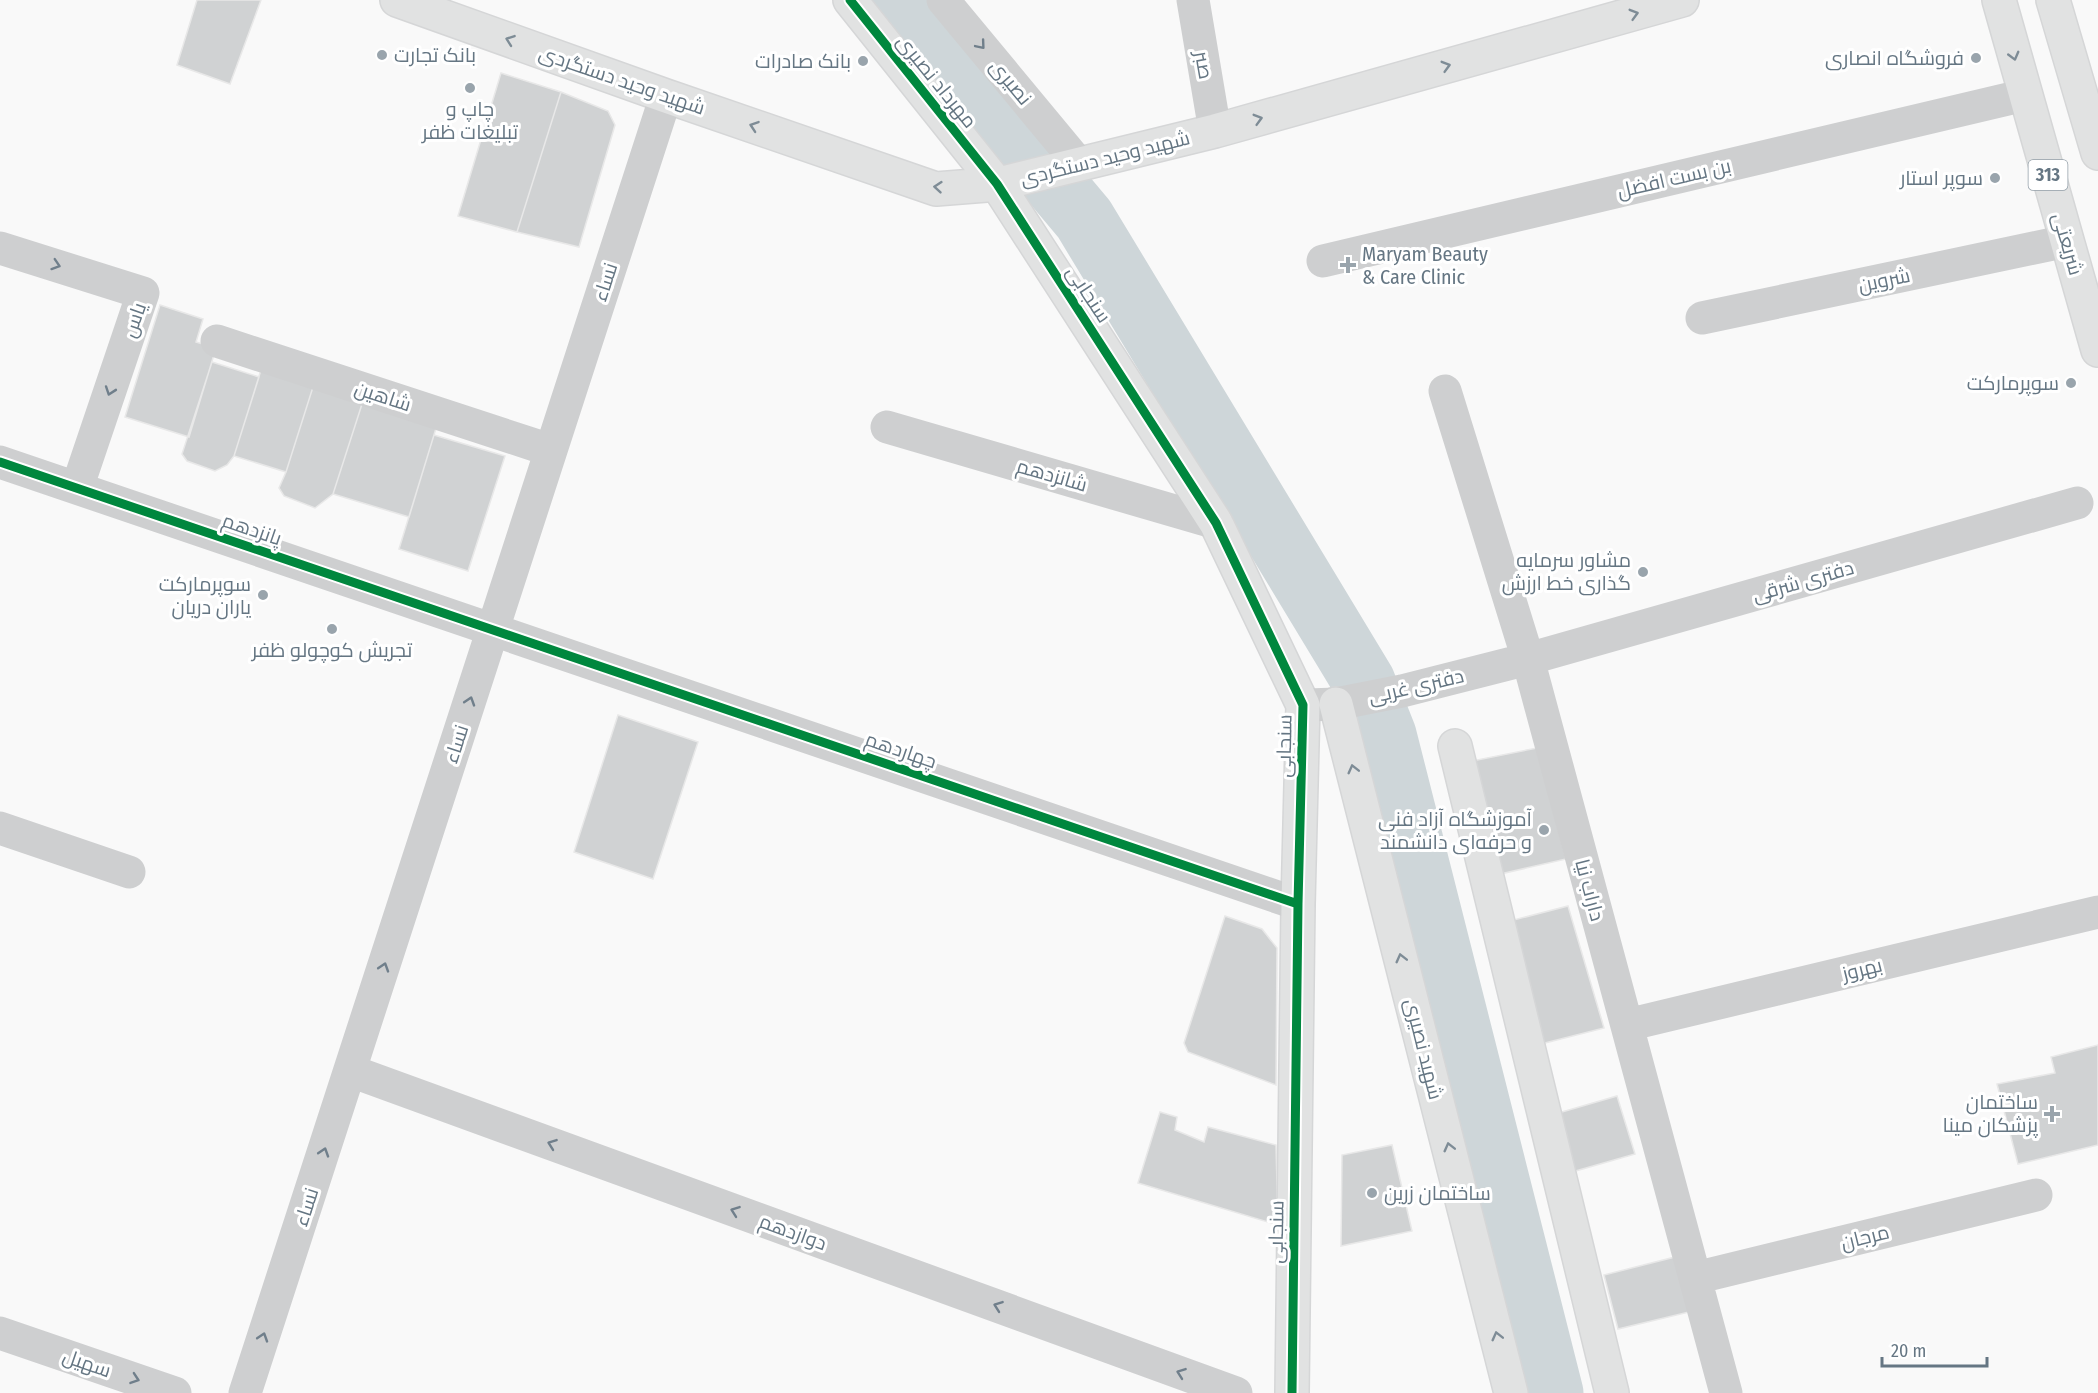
<svg xmlns="http://www.w3.org/2000/svg" width="2098" height="1393" viewBox="0 0 2098 1393" font-family="'Fira Sans Condensed',Cairo,sans-serif">
  <rect width="100%" height="100%" fill="#f9f9f9"/>
  <g fill="none" stroke-linecap="round" stroke-linejoin="round">
    <path stroke="#ced6d9" stroke-width="63" d="M900,0L1084,219L1364,682L1385,735L1552,1393"/>
  </g>
  <path fill="#d0d2d3" stroke="#e8e8e8" stroke-width="1.5" d="M197,0H261L230,84L177,65Z
    M501,73L561,92L517,232L458,216Z
    M561,92L608,111L615,125L579,247L517,232Z
    M160,305L203,319L196,342L216,348L189,437L125,417Z
    M212,362L259,377L234,456L227,465L215,471L187,461L182,454Z
    M261,370L313,387L286,472L234,456Z
    M313,387L363,401L333,494L315,508L284,496L279,488L286,472Z
    M363,401L437,425L409,517L333,494Z
    M434,435L505,456L468,571L399,549Z
    M618,715L698,742L653,879L574,852Z
    M1537,748L1566,859L1496,875L1467,762Z
    M1568,906L1604,1028L1533,1046L1506,922Z
    M1225,916L1262,929L1277,948L1276,1085L1188,1052L1184,1043Z
    M2098,1045V1145L2018,1164L1997,1084L2055,1073L2051,1057Z
    M1617,1096L1635,1154L1572,1172L1555,1114Z
    M1160,1112L1177,1117L1175,1130L1204,1142L1208,1127L1276,1145L1278,1225L1138,1183Z
    M1392,1145L1412,1231L1341,1246L1342,1155Z
    M1675,1257L1689,1312L1618,1329L1604,1275Z"/>
  <g fill="none" stroke-linecap="round" stroke-linejoin="round">
    <defs>
      <path id="secondary" d="M397,0L666,96L936,189L999,184L1215,131L1682,0
        M850,0L997,184L1216,523L1303,705L1298,904L1292,1393
        M1336,704L1511,1393
        M1455,746L1612,1393"/>
      <path id="primary" d="M1999,0L2098,350
        M2053,0L2098,153"/>
    </defs>
    <use href="#secondary" stroke="#d5d6d7" stroke-width="36"/>
    <use href="#primary" stroke="#d5d6d7" stroke-width="36"/>
    <path stroke="#cecfd0" stroke-width="33" d="M943,0L1079,164
      M1193,0L1215,131
      M0,248L143,293L77,488
      M1323,261L2025,95
      M1702,318L2067,241
      M217,341L550,450
      M1445,391L1528,659L1726,1393
      M887,427L1216,523
      M0,462L1298,904
      M1308,705L1336,704L1402,691L1528,659L2077,503
      M0,828L129,872
      M1627,1025L2098,912
      M351,1071L1236,1393
      M1695,1278L2036,1195
      M0,1333L175,1393
      M245,1393L666,96"/>
    <use href="#secondary" stroke="#e1e2e2" stroke-width="33"/>
    <use href="#primary" stroke="#e1e2e2" stroke-width="33"/>
    <defs>
      <path id="cycleway" d="M850,0L997,184L1216,523L1303,705L1298,904L1292,1393
        M0,462L1298,904"/>
    </defs>
    <use href="#cycleway" stroke="#fff" stroke-width="13"/>
    <use href="#cycleway" stroke="#00873e" stroke-width="9"/>
  </g>
  <defs><path id="oneway-chevron" d="M-2-3.5L2.5 0L-2 3.5" fill="none" stroke-width="1.6" stroke-linecap="round" stroke-linejoin="round" transform="scale(1.5)"/></defs>
  <g stroke="#7e8c96">
    <use href="#oneway-chevron" transform="translate(1634 14) rotate(-16)"/>
    <use href="#oneway-chevron" transform="translate(510 40) rotate(-160)"/>
    <use href="#oneway-chevron" transform="translate(2014 56) rotate(75)"/>
    <use href="#oneway-chevron" transform="translate(1446 66) rotate(-16)"/>
    <use href="#oneway-chevron" transform="translate(1258 119) rotate(-16)"/>
    <use href="#oneway-chevron" transform="translate(754 126) rotate(-161)"/>
    <use href="#oneway-chevron" transform="translate(938 187) rotate(-175)"/>
    <use href="#oneway-chevron" transform="translate(1353 769) rotate(-104)"/>
    <use href="#oneway-chevron" transform="translate(1401 958) rotate(-104)"/>
    <use href="#oneway-chevron" transform="translate(1449 1147) rotate(-104)"/>
    <use href="#oneway-chevron" transform="translate(1497 1336) rotate(-104)"/>
  </g>
  <g stroke="#707f8b">
    <use href="#oneway-chevron" transform="translate(981 45) rotate(50)"/>
    <use href="#oneway-chevron" transform="translate(56 265) rotate(18)"/>
    <use href="#oneway-chevron" transform="translate(110 391) rotate(109)"/>
    <use href="#oneway-chevron" transform="translate(470 701) rotate(-72)"/>
    <use href="#oneway-chevron" transform="translate(384 967) rotate(-72)"/>
    <use href="#oneway-chevron" transform="translate(552 1144) rotate(-160)"/>
    <use href="#oneway-chevron" transform="translate(324 1152) rotate(-72)"/>
    <use href="#oneway-chevron" transform="translate(735 1211) rotate(-160)"/>
    <use href="#oneway-chevron" transform="translate(998 1306) rotate(-160)"/>
    <use href="#oneway-chevron" transform="translate(263 1337) rotate(-72)"/>
    <use href="#oneway-chevron" transform="translate(1181 1373) rotate(-160)"/>
    <use href="#oneway-chevron" transform="translate(135 1379) rotate(19)"/>
  </g>
  <g fill="#99a4ac" stroke="#fff" stroke-width="2">
    <circle cx="382" cy="55" r="6"/>
    <circle cx="1976" cy="58" r="6"/>
    <circle cx="863" cy="61" r="6"/>
    <circle cx="470" cy="88" r="6"/>
    <circle cx="1995" cy="178" r="6"/>
    <path d="M1345 256h6v6h6v6h-6v6h-6v-6h-6v-6h6z"/>
    <circle cx="2071" cy="383" r="6"/>
    <circle cx="1643" cy="572" r="6"/>
    <circle cx="263" cy="595" r="6"/>
    <circle cx="332" cy="629" r="6"/>
    <circle cx="1544" cy="830" r="6"/>
    <path d="M2049 1105h6v6h6v6h-6v6h-6v-6h-6v-6h6z"/>
    <circle cx="1372" cy="1193" r="6"/>
  </g>
  <g text-anchor="middle" dominant-baseline="central" stroke-width="6" stroke-linejoin="round" paint-order="stroke">
    <rect fill="#fff" stroke="#939fa8" stroke-width="1.5" x="2028.5" y="160" width="39" height="30" rx="4.5"/>
    <g font-size="18" font-weight="bold" fill="#657683">
      <text x="2048" y="175">313</text>
    </g>
    <g font-size="20" fill="#657683" stroke="#fff" text-anchor="end">
      <text x="394" y="55" text-anchor="start">بانک تجارت</text>
      <text x="1964" y="58">فروشگاه انصاری</text>
      <text x="851" y="61">بانک صادرات</text>
      <text x="470" y="109" text-anchor="middle">چاپ و<tspan x="470" dy="23">تبلیغات ظفر</tspan></text>
      <text x="1983" y="178">سوپر استار</text>
      <text x="1362" y="254" text-anchor="start">Maryam Beauty<tspan x="1362" dy="23">&amp; Care Clinic</tspan></text>
      <text x="2059" y="383">سوپرمارکت</text>
      <text x="1631" y="560">مشاور سرمایه‌<tspan x="1631" dy="23">گذاری خط ارزش</tspan></text>
      <text x="251" y="584">سوپرمارکت<tspan x="251" dy="23">یاران دریان</tspan></text>
      <text x="332" y="650" text-anchor="middle">تجریش کوچولو ظفر</text>
      <text x="1532" y="819">آموزشگاه آزاد فنی<tspan x="1532" dy="23">و حرفه‌ای دانشمند</tspan></text>
      <text x="2038" y="1102">ساختمان<tspan x="2038" dy="23">پزشكان مينا</tspan></text>
      <text x="1384" y="1193" text-anchor="start">ساختمان زرین</text>
    </g>
    <g font-size="20" fill="#657683" stroke="#fff">
      <text transform="translate(1204 65) rotate(80)">صبر</text>
      <text transform="translate(622 80) rotate(19)">شهید وحید دستگردی</text>
      <text transform="translate(937 81) rotate(51)">مهرداد نصیری</text>
      <text transform="translate(1011 82) rotate(50)">نصیری</text>
      <text transform="translate(1105 158) rotate(-14)">شهید وحید دستگردی</text>
      <text transform="translate(1674 178) rotate(-13)">بن بست افضل</text>
      <text transform="translate(2068 244) rotate(74)">شریعتی</text>
      <text transform="translate(1884 280) rotate(-12)">شروین</text>
      <text transform="translate(605 282) rotate(-72)">نساء</text>
      <text transform="translate(1089 294) rotate(57)">سنجابی</text>
      <text transform="translate(134 320) rotate(-71)">یاس</text>
      <text transform="translate(383 396) rotate(18)">شاهین</text>
      <text transform="translate(1052 475) rotate(16)">شانزدهم</text>
      <text transform="translate(252 529) rotate(19)">پانزدهم</text>
      <text transform="translate(1803 581) rotate(-16)">دفتری شرقی</text>
      <text transform="translate(1416 686) rotate(-13)">دفتری غربی</text>
      <text transform="translate(456 744) rotate(-72)">نساء</text>
      <text transform="translate(1284 746) rotate(-89)">سنجابی</text>
      <text transform="translate(901 750) rotate(19)">چهاردهم</text>
      <text transform="translate(1590 890) rotate(75)">داراب نیا</text>
      <text transform="translate(1862 969) rotate(-14)">بهروز</text>
      <text transform="translate(1424 1049) rotate(76)">شهید نصیری</text>
      <text transform="translate(306 1207) rotate(-72)">نساء</text>
      <text transform="translate(793 1232) rotate(20)">دوازدهم</text>
      <text transform="translate(1276 1232) rotate(-89)">سنجابی</text>
      <text transform="translate(1865 1237) rotate(-14)">مرجان</text>
      <text transform="translate(87 1363) rotate(19)">سهیل</text>
    </g>
  </g>
  <path d="M1882 1357v9h105v-9" fill="none" stroke="#657683" stroke-width="3"/>
  <text x="1891" y="1357" font-size="18" fill="#657683" stroke="#ffffff" stroke-width="4.5" paint-order="stroke">20 m</text>
</svg>
